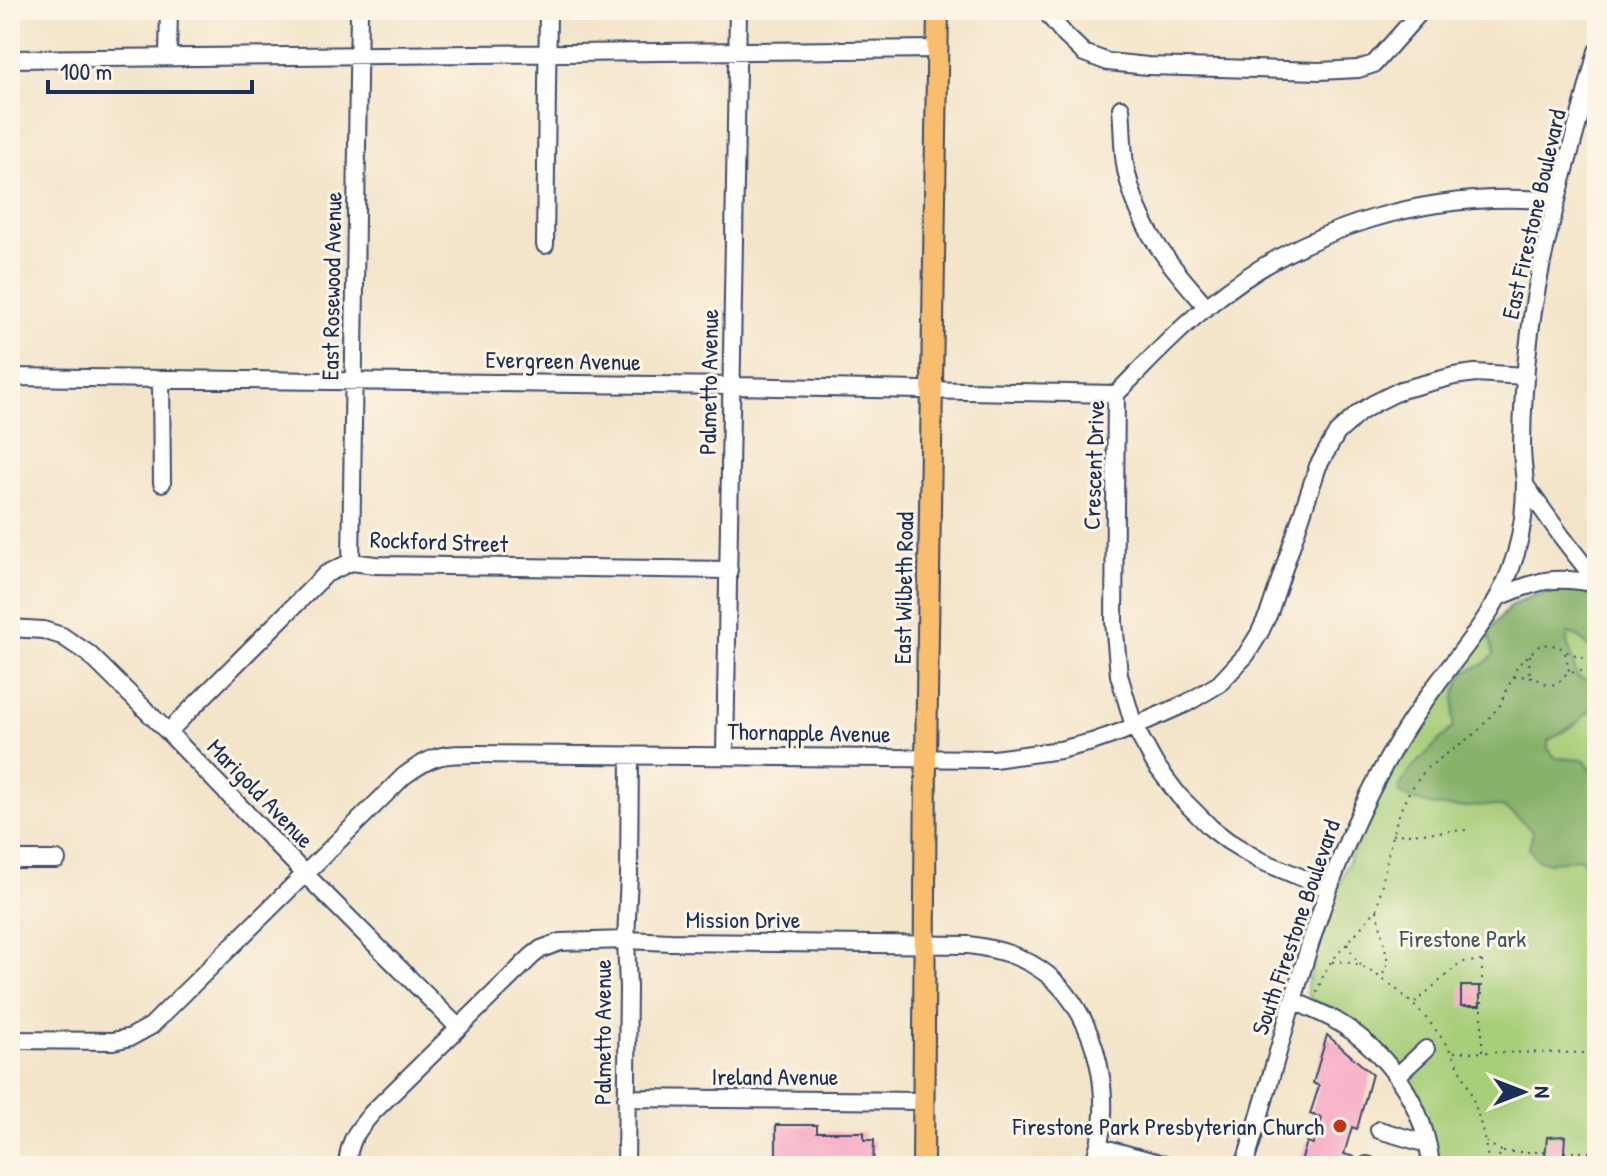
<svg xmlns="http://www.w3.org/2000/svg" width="1607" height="1176" viewBox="0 0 1607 1176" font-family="'Patrick Hand',sans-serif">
  <rect width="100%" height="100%" fill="#fcf5e5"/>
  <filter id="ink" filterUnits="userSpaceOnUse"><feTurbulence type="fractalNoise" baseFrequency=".0125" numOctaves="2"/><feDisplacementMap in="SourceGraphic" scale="16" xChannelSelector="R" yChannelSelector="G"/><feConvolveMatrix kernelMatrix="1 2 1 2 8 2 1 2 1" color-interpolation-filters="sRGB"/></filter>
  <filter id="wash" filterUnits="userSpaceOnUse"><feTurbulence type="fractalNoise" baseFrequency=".006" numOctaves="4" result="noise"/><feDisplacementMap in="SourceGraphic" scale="32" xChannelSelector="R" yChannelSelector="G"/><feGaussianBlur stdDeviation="1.8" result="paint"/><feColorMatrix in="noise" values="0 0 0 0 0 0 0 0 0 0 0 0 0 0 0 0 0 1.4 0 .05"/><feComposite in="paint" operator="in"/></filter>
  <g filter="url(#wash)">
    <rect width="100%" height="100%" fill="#f3e5ca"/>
    <path fill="#a7ce79" stroke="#617e6c" stroke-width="2" d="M1565,588L1592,594L1597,598V1166H1438L1426,1114L1408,1079L1395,1059L1371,1035L1341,1013L1312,1000L1307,993V985C1320,944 1332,903 1348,863C1386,769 1442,681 1510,606C1528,595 1545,590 1565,588Z"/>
    <path fill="#85b169" stroke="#507064" stroke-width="2" d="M1560,589C1570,590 1585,590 1592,598C1601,606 1597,639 1597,651L1594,653L1580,638L1569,634L1567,641L1577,677L1592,682L1593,708L1577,723L1548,741V749L1556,758L1585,760L1593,773L1597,789V883L1580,858L1549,863L1536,859L1529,848L1533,832C1524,824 1515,813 1504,808C1491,803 1480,807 1467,807C1443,809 1421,805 1400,794L1399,788L1410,770L1453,727L1455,696L1461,679L1469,670L1483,665L1494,655L1488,632C1512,602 1523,597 1560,589Z"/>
    <g id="blocks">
      <path fill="#f7a8c3" d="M1461,986H1480V1006H1461Z
        M1327,1035L1372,1074L1357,1129L1352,1127L1344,1154L1354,1157L1351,1166H1307L1308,1163L1301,1161L1307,1142L1313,1144L1322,1118L1310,1114L1319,1086L1313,1083Z
        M776,1125H817V1132H864V1140H874L873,1165L776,1166Z
        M1565,1136L1563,1166H1544L1547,1137Z"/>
    </g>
  </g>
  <g filter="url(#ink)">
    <use href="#blocks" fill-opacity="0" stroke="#3b4a6e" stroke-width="2"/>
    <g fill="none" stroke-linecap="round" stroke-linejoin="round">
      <defs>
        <path id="minor" d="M1049,10L1051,18L1065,35L1084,53L1108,62L1148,66L1320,71L1358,69L1374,64L1422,10
          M168,57L169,10
          M10,59L937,49
          M1121,108C1123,128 1122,150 1126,170C1139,229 1167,262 1206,306
          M545,245L548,10
          M10,377L732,386L1116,394
          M161,379L162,483
          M1525,485L1562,537L1597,582
          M351,562L359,10
          M1499,597C1538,580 1555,575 1597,584
          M10,628L43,630L62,636L89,654L168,732L306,875L458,1027
          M168,732L326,574L351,562L375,565L729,570
          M725,755L738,10
          M10,860H57
          M1329,889L1259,860L1228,841L1211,828L1179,796L1155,764L1134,726L1119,675L1114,622L1116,394C1146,364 1176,331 1209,305C1307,225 1431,189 1557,201
          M1293,1000C1306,1007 1320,1012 1333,1019C1387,1050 1425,1104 1431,1166
          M10,1040L113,1041L131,1037L151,1026L168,1009L404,776C434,754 442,754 478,754L994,759L1060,750L1092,742L1121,732L1187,703L1219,684L1246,655L1259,634L1269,613L1318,466L1337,433L1359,413L1373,404L1401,390L1454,376L1475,373L1526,376
          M1397,1076L1426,1049
          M626,1098L923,1101
          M1379,1130L1427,1144
          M1100,1147L1169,1166
          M1367,1165L1370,1166
          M347,1166C349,1140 356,1132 372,1113L532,956L541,949L560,942L626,940L671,942L969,945C998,949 1024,956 1048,975C1099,1016 1117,1107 1092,1166
          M626,1166L628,987L626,940L629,875L630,755
          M1244,1166C1286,1036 1313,900 1377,779C1395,743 1418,709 1442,677C1467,644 1495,611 1510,571C1521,543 1525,513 1525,483C1524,471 1522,459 1522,447C1522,409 1525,370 1530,332C1542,236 1574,145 1597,51"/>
        <path id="major" d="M923,1166L926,758L938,10"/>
      </defs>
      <use href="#minor" stroke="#3b4a6e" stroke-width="20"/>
      <use href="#major" stroke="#3b4a6e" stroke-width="24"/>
      <path stroke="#3b4a6e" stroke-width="2" stroke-dasharray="2 6" stroke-linecap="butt" d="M1565,653L1569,669L1567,673
        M1530,655L1529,671L1532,676
        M1514,677C1519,677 1523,676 1528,676C1544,679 1551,695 1566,674L1597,667
        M1392,835L1466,830
        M1377,910L1388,962L1382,977
        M1347,944L1356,960L1361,965
        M1332,962C1353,959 1372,971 1388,983C1450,1030 1478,1091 1489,1166
        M1317,993L1324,973L1331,962L1377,909L1392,835L1401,809L1409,792L1427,768L1477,732L1500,705L1518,665L1541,644L1559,646C1566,655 1586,656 1597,663
        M1415,1003L1461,962L1481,961
        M1482,1051V958
        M1454,1052L1597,1053
        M1486,1142L1503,1152L1490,1165
        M1503,1152H1546
        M1564,1152H1597"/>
      <use href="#minor" stroke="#fff" stroke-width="16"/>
      <use href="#major" stroke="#f9be6d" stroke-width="20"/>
    </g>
  </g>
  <circle fill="#c8321e" stroke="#fcf5e5" stroke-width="3" cx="1340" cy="1126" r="8"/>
  <g text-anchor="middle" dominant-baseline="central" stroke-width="6" stroke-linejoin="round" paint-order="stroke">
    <g font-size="24" fill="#1b2f5e" stroke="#fcf5e5">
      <text transform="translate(1533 214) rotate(-77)">East Firestone Boulevard</text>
      <text transform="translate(331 286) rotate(-89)">East Rosewood Avenue</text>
      <text transform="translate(563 360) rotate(1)">Evergreen Avenue</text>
      <text transform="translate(708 382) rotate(-89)">Palmetto Avenue</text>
      <text transform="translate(1093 465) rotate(-88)">Crescent Drive</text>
      <text transform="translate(439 541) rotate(2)">Rockford Street</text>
      <text transform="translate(903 588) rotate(-89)">East Wilbeth Road</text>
      <text transform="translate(809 732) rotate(1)">Thornapple Avenue</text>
      <text transform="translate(261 793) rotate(46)">Marigold Avenue</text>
      <text x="743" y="919">Mission Drive</text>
      <text transform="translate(1295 927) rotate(-71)">South Firestone Boulevard</text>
      <text transform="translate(602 1032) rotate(-90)">Palmetto Avenue</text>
      <text x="775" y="1076">Ireland Avenue</text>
    </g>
    <g font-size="24" fill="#3e5765" stroke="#fcf5e5">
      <text x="1463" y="938">Firestone Park</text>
    </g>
    <g font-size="24" fill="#1b2f5e" stroke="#fcf5e5" text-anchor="end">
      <text x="1324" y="1126">Firestone Park Presbyterian Church</text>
    </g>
  </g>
  <rect width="1607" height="1176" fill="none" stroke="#fcf5e5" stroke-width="40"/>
  <g transform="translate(1523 1092) rotate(90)" stroke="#fcf5e5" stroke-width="6" paint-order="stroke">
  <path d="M0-6L14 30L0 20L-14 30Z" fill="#1b2f5e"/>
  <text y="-12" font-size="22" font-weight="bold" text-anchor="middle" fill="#1b2f5e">N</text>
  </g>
  <path d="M48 80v12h204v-12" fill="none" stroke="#1b2f5e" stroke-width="4"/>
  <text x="60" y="80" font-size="24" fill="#1b2f5e" stroke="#fcf5e5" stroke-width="6" paint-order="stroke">100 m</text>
</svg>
